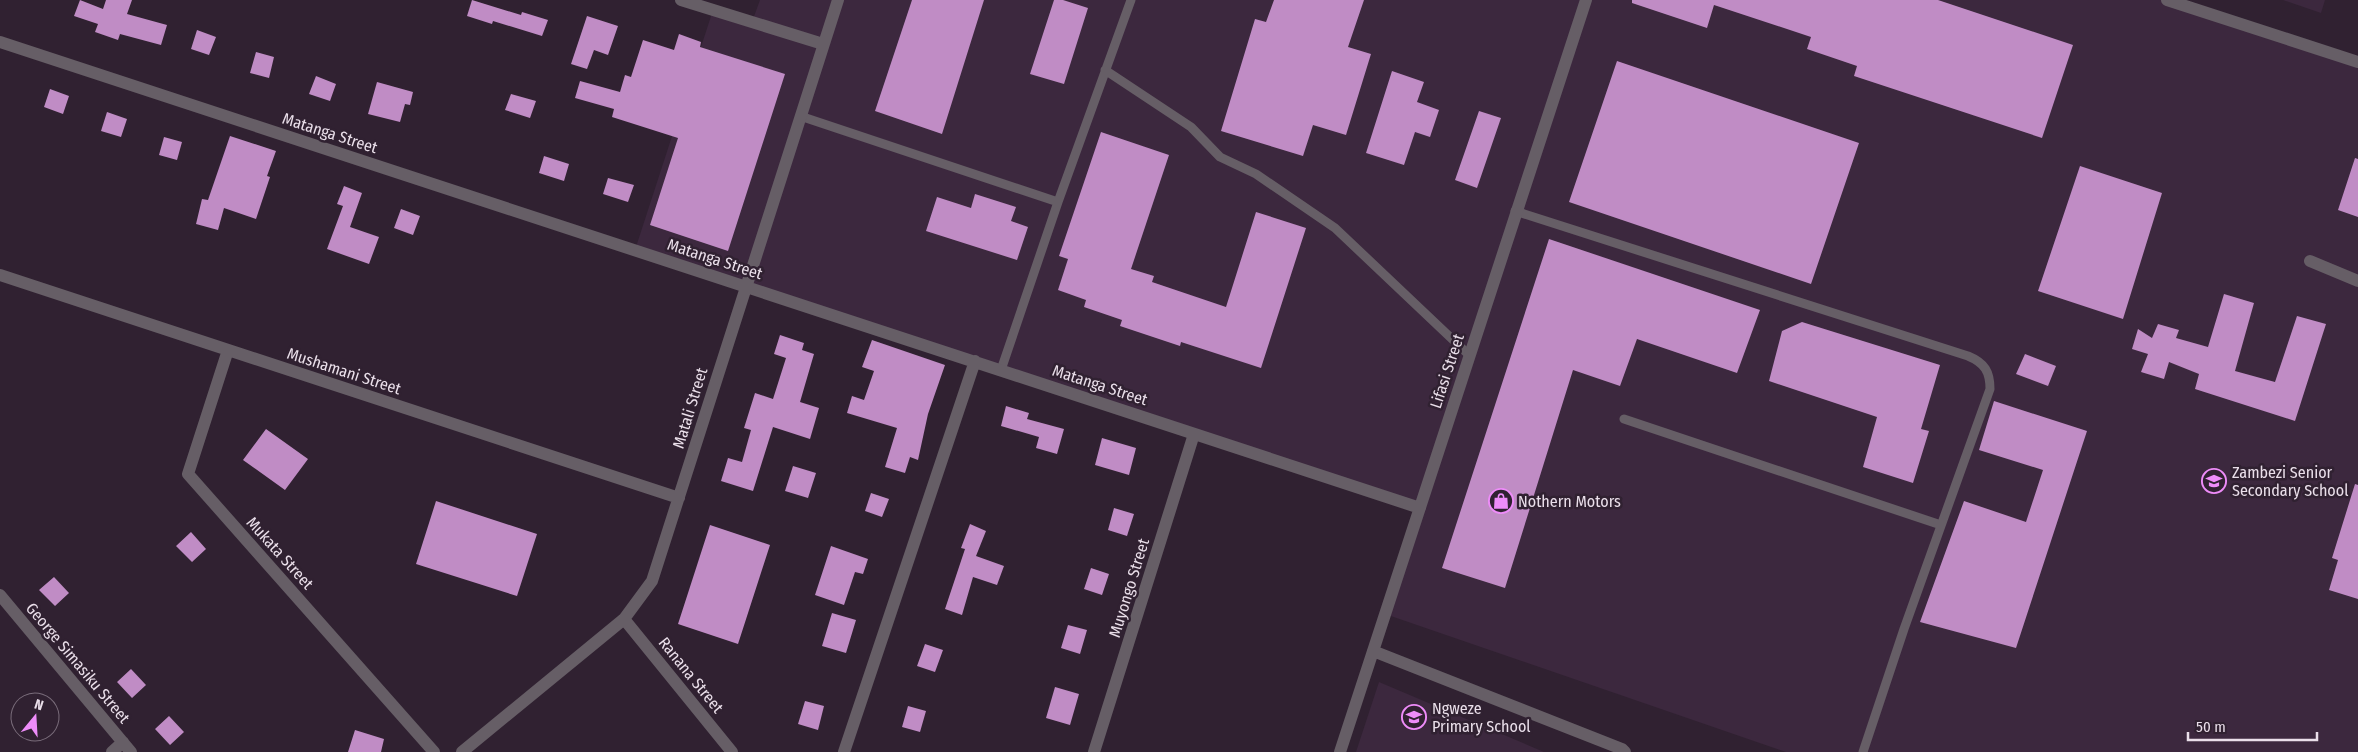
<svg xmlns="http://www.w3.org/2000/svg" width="2358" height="752" viewBox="0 0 2358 752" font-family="'Fira Sans Condensed',sans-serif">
  <rect width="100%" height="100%" fill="#302131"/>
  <path fill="#3c283e" d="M760,0H2167L2358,62V752H1786L1385,614L1420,508L635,250L713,10L752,22Z
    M2283,0H2325L2321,13Z
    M1379,682L1544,752H1356Z"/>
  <path fill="#c08cc5" d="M80,0L103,9L106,0H132L127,14L167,25L161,45L120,34L118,40L95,32L98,24L74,16Z
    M472,0L521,15L522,12L548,20L542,36L493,21L492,24L467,16Z
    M912,0H984L942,134L875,111Z
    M1054,0H1063L1088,8L1064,84L1030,74Z
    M1274,0H1364L1348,47L1371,54L1346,135L1313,125L1303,156L1221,131L1255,19L1266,22Z
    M1632,0H1938L2073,45L2042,138L1854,76L1857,66L1807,49L1811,37L1714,5L1707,28L1632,3Z
    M587,16L618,26L608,55L594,50L587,69L571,64Z
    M197,30L216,37L209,55L191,49Z
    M679,34L701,42L700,47L785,74L728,251L650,225L678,138L612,117L614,109L575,98L580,81L620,92L625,75L631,77L643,40L674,50Z
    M256,52L274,57L269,78L250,73Z
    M1617,61L1859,143L1811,284L1569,202Z
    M1392,71L1424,82L1417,102L1439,110L1430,137L1415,132L1404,165L1366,153Z
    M316,76L336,84L330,101L309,94Z
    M377,82L413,92L410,105L405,104L400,122L368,114Z
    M50,89L69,96L63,114L44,107Z
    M511,94L536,101L530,118L505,110Z
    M1479,111L1501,118L1477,188L1455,180Z
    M107,112L127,119L121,137L101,131Z
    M1101,132L1169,155L1131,269L1154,276L1152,282L1226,307L1256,212L1306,228L1261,368L1181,342L1180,346L1120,326L1122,320L1084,307L1086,300L1058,290L1068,259L1059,256Z
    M230,136L276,151L267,176L270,177L256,219L224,208L218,230L196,224L202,199L208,200Z
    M164,137L182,142L177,160L159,155Z
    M544,156L569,164L564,181L539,173Z
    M2355,158L2358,159V217L2338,210Z
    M2080,166L2162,193L2123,319L2038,291Z
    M608,178L634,185L628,202L603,194Z
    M344,186L362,193L350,227L379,237L369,264L327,249L343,206L337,204Z
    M975,194L1016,207L1011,221L1028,227L1017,260L926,231L937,197L971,208Z
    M401,209L420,216L413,235L394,228Z
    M1549,239L1760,310L1737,373L1637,339L1620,386L1573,370L1505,588L1442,568Z
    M2224,294L2254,303L2235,371L2275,382L2297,316L2326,324L2295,421L2195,389L2199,374L2169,362L2164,379L2141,372L2148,354L2132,349L2138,329L2152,338L2158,324L2179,330L2176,338L2208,347Z
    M1802,322L1940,365L1921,429L1929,431L1913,483L1863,467L1877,417L1769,381L1782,331Z
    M780,335L804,343L802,350L814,354L800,402L819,408L810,439L773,427L753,491L721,481L728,458L742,462L751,430L744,428L755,393L773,399L786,358L774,354Z
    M872,340L945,365L928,414L918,460L910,457L905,473L885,467L897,428L847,413L852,396L864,400L874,371L862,367Z
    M2025,354L2056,366L2048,386L2016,374Z
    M1994,401L2087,431L2016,648L1920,622L1964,501L2026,522L2043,470L1979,450Z
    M1006,406L1029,413L1027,419L1064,429L1057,454L1036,448L1039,437L1001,426Z
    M266,429L308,459L285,490L243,460Z
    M1102,438L1136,448L1129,475L1095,465Z
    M793,466L816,473L808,498L785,491Z
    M2355,484L2358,485V599L2329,590L2338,560L2332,558Z
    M871,493L889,499L882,517L865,511Z
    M436,501L537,534L517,596L416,564Z
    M1114,508L1134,514L1127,536L1108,530Z
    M970,524L986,531L976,556L1004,566L997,585L973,577L962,615L945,609L965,549L961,548Z
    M710,525L770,545L738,644L678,624Z
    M191,532L206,549L192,562L176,546Z
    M831,546L868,559L863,574L855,572L844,605L815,595Z
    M1091,568L1109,574L1102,595L1084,589Z
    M54,577L69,593L55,606L39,590Z
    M832,613L856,620L846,653L822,646Z
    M1068,625L1087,630L1080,654L1061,648Z
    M925,644L943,650L935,672L917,666Z
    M131,669L146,685L132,698L117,682Z
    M1055,687L1079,694L1070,725L1046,718Z
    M805,701L824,706L818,730L798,724Z
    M908,706L926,711L920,732L902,727Z
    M169,716L184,732L170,745L155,729Z
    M355,730L384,739L381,752H348Z"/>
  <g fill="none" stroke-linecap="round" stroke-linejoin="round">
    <path stroke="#665e66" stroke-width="9" d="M1105,70L1191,127L1220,157L1256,174L1335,228L1469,355
      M800,116L1058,202
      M1515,211L1968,356C1985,363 1990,372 1990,389L1904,629L1863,752
      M1001,370L1058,202L1131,0
      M1624,419L1941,525"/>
    <path stroke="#665e66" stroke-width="12" d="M681,0L823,44
      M0,42L1420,508
      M2310,261L2358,281
      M0,275L679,498
      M228,350L188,474L434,752
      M0,595L131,752
      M624,619L732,752
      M1373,651L1622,749L1625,752
      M112,752L123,742
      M462,752L624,619L652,581L838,0
      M844,752L975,361
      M1094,752L1194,434
      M1340,752L1586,0"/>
    <path stroke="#665e66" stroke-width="12" d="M2167,0L2358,62"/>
  </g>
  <defs>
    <symbol id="school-ring" viewBox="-11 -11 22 22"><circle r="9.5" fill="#302131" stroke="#ee8cf9" stroke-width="1.5"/><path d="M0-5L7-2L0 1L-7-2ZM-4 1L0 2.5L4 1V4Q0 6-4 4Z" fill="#ee8cf9"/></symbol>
    <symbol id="shop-ring" viewBox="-11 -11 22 22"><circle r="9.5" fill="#302131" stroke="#ee8cf9" stroke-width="1.5"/><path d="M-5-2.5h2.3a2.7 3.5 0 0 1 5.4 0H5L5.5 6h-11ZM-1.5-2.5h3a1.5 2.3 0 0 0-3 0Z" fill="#ee8cf9"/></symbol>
  </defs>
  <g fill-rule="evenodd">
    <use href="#school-ring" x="2200" y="467" width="28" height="28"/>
    <use href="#shop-ring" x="1487" y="487" width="28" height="28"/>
    <use href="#school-ring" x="1400" y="703" width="28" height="28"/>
  </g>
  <g text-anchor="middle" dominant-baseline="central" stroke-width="5" stroke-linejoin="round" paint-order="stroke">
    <g font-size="16" fill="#eadfea" stroke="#302131">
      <text transform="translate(330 133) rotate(18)">Matanga Street</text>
      <text transform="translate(715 259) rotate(18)">Matanga Street</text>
      <text transform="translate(344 371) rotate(18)">Mushamani Street</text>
      <text transform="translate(1447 371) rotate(-72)">Lifasi Street</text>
      <text transform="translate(1100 385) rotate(18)">Matanga Street</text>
      <text transform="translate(690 408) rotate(-73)">Matali Street</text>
      <text transform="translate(280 553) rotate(48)">Mukata Street</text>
      <text transform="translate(1129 588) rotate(-73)">Muyongo Street</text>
      <text transform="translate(78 663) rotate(50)">George Simasiku Street</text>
      <text transform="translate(691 675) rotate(51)">Ranana Street</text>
    </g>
    <g font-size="16" fill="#eadfea" stroke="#302131" text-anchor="start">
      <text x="2232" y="472">Zambezi Senior<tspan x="2232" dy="18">Secondary School</tspan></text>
      <text x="1518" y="501">Nothern Motors</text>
      <text x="1432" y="708">Ngweze<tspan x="1432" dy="18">Primary School</tspan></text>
    </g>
  </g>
  <g transform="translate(35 717) rotate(18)"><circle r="24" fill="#302131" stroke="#7a6d7b"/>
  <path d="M0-4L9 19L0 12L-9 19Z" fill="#ee8cf9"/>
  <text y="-8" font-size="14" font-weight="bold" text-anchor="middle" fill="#eadfea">N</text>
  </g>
  <path d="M2188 732v8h129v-8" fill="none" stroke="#eadfea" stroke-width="2.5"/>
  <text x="2196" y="732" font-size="15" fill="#eadfea" stroke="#302131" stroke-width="4" paint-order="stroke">50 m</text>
</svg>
